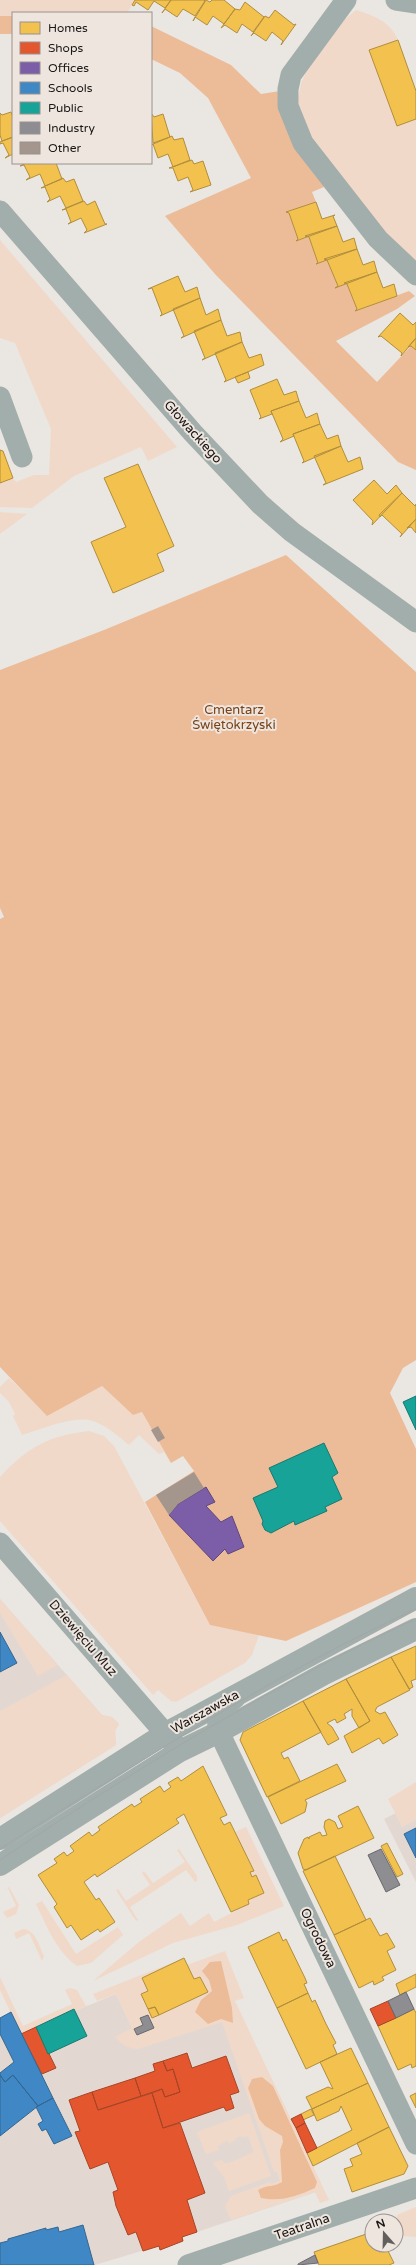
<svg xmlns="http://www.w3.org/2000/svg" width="416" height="2265" viewBox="0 0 416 2265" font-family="'Varela Round',sans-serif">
  <rect width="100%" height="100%" fill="#eae6e2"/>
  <path fill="#e2d8d1" d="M0,1599L102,1715L112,1717L119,1724L115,1731L116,1745L0,1818Z
    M416,1803V1882L384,1819Z
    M116,1994L137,2038L234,2000L313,2166L316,2192L182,2237L183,2241L160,2250L158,2246L95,2265H0V2075L38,2106L36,2108L43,2121L38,2124L42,2131L46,2129L54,2144L72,2135L42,2074L56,2067L36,2027Z
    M0,2034L14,2062L0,2073Z"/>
  <path fill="#f1d9c9" d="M0,0H135L127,13H13V16H0Z
    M356,10C374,16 390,21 398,40L370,50L397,126L416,119V271L314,143L300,114L298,99L301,84L308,67L343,21Z
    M0,240L177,447L148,461L141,447L74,476L32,508L0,507V483L13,478L16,482L34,475H49L51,429L15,343L0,338Z
    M0,512L27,514L0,534Z
    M9,1378L47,1415L102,1386L133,1415L142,1412L171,1463L164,1452L159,1454L139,1435L129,1445C118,1436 104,1423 89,1420C68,1417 43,1429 22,1435L13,1416L15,1414L9,1402L0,1393V1387Z
    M89,1431L104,1436L114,1446L210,1625L259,1635L252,1655L245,1663L176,1702L171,1701L158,1690L153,1695L0,1521V1477C28,1447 48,1436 89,1431Z
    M0,1599L58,1665L38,1676L0,1613Z
    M67,1675L102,1715L112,1717L119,1724L115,1731L116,1745L0,1818V1711Z
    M416,1782V1820L402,1827L388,1799Z
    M246,1827L284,1906L237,1925L173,1943L93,1981L140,1941L181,1913L190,1926L209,1913L214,1922L249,1904L248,1900L264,1893L256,1875L252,1877L250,1872L254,1870L235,1832Z
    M179,1849L197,1876V1881L195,1882L186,1870L130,1907L138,1920L136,1921L116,1890L118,1889L126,1901L150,1885L142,1873L144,1871L153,1883L185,1862L177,1850Z
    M9,1887L19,1905L16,1914L7,1918L3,1912L16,1906L8,1888L0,1894Z
    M42,1901L76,1954L118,1927L123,1935L91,1963L77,1966C57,1952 46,1925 36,1904Z
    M23,1929C36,1930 39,1946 44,1956L42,1961L29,1933L16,1939L14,1933Z
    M225,1951L244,1998L235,2001L329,2200L320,2203L315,2192L231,2220L225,2206L231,2196L270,2182L271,2184L280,2181L277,2172H274L222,2022L138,2049C127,2048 122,2045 115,2037L132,2028L116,1994L97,2001L93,1994L184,1958L142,1978L148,1991L141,1994L152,2018L207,1992L201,1977L194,1979L187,1965Z
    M0,1977L23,2026L72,2004L65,1990L70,1988L77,1990L86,2006L21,2034L0,1990Z
    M249,2113L271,2176L229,2191L224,2177L213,2163L222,2160L224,2163H229L254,2152L248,2136L242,2137L241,2136L235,2138L236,2140L229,2143L228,2140L218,2146L219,2150L206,2154L197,2132Z
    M416,2207V2237L402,2236L396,2220L397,2215Z"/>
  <path fill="#ecbc99" d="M0,16H13V34H0Z
    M151,26L231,65L261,94L280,91L324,187L312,192L316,202L286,212L289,213L298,239L296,241L309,237L318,263L315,264L327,260L338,286L335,287L347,284L357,309L355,311L409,291L415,296L397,309L336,341L377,382L411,346L416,350V470L398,462L215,274L165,216L251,178L208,98L180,73L151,59Z
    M286,555L416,672V1360L403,1368L390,1393L416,1449V1582L286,1641L210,1625L145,1502L194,1471L183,1456L171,1463L142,1412L133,1415L102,1386L47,1416L0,1367V919L4,917L0,908V670L104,630Z
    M221,1961L232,2008L233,2023L221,2019L208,2024L195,2012L201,2000L212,1991L209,1980L202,1971L210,1962Z
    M262,2077L273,2086L317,2182L315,2188C297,2196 282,2202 261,2198L258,2190C266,2185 274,2187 282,2182L280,2150L283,2142L282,2136L265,2126L259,2119L248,2088L252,2079Z"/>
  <path fill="#f2c14e" stroke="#b18e3d" d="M135,0H171L165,8L154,1L148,10L136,2L134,6L132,5Z
    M171,0H204L205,1L195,16L183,9L177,17L165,9L162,13Z
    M206,0L210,2L212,0H224L235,9L224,24L213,16L207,25L195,17L193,21Z
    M245,2L264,17L253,32L242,24L237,33L225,25L221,28L235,9L240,10Z
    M275,10L294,25L296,24L281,45L283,41L272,32L266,41L254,33L251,36L265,16L269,18Z
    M398,40L416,91V119L397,126L369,50Z
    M11,112L13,117V137L2,141L0,135V113L2,115Z
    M151,113L154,117L163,114L170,137L153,143Z
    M172,136L174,140L183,138L190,160L173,167L168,154L158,158L153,144L151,145Z
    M13,137V154L5,158L9,155L3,143L0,144V142Z
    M192,160L194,164L203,161L211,185L190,192L193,190L188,177L178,181L173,168H169Z
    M56,163L62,179L45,186L40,174L26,180L30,177L24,165L20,166L26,163Z
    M63,178L66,182L74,179L83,201L66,208L60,196L47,202L50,199L45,187L41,188Z
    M84,201L87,205L95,201L105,224H107L84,233L87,230L81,218L68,224L71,222L66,209L62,210Z
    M316,202L322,219L335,215L333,216L337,226L296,241L298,239L289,213L286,212Z
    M337,226L343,242L354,238L357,249L316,264L318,263L309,237L305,236Z
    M357,249L363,265L374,261L377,272L335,288L338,286L327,260L324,259Z
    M377,272L383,288L394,284L397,296L355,311L357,309L347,284L344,283Z
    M178,276L185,292L197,287L200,298L160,316L162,314L152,288L148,289Z
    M200,298L206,315L218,309L221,320L181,338L184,336L173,309Z
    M400,313L413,325L416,322V338L401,356L402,353L381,336L378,337Z
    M221,320L227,336L240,332L242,342L202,360L205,358L194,331Z
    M416,338V350L411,346L408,347Z
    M242,342L249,358L261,354L264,365L224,382L226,380L215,353Z
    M248,372L250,378L238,383L235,377Z
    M277,379L284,395L296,391L299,401L271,411L272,414L259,419L261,417L250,390Z
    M299,401L306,418L317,413L320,424L293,434L294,436L280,442L283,439L271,411Z
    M320,424L327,439L338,435L341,446L302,463L304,461L293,434Z
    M341,446L348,462L360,457L363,469L323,485L326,483L314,456Z
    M0,450L3,451L13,478L0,483Z
    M138,464L174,546L157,554L164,571L113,593L91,542L126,527L104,478Z
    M374,480L387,494L396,485L402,493L372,525L373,521L353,500Z
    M402,493L415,506L416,504V519L400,537L402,534L382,515L380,517L379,515Z
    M416,519V533L411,527L407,528Z
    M416,1646V1679L411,1681L413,1687L409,1689L391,1657Z
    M391,1657L410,1690L377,1707L375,1711L380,1714L385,1712L398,1735L383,1744L379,1738L352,1753L344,1736L370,1721L346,1679Z
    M346,1679L370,1721L359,1728L352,1716V1709L344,1714L346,1718L337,1723L335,1719L327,1723L332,1727L339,1739L328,1745L303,1701Z
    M303,1701L321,1732L281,1753L284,1759L288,1757L300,1781L267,1797L240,1740L243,1732Z
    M337,1764L346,1781L305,1800L307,1803L305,1812L281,1824L268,1797Z
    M203,1766L227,1815L220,1818L224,1825L230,1822L254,1871L250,1872L252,1877L256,1875L264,1893L248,1900L249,1904L231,1912L184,1814L176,1819L179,1823L97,1877L95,1874L84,1882L96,1900L99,1898L115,1922L100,1932L98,1929L81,1940L71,1925L67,1928L54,1907L57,1904L38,1875L57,1863L54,1859L64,1852L67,1856L74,1851L70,1846L89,1832L92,1836L100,1830L98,1827L132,1804L134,1807L142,1802L140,1799L160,1786L164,1792L171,1787L168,1783L178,1777L181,1781Z
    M358,1806L374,1838L306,1870L303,1869L298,1853L304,1839L308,1837L309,1839V1837L320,1832L322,1836L327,1835L324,1827L325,1821L329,1819L335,1822L338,1829L343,1827L338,1816Z
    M387,1843L403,1874L397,1877L381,1846Z
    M335,1856L366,1920L334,1935L303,1871Z
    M370,1918L380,1936L387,1933L395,1947L387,1951L396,1970L382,1977L384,1980L374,1985L373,1981L359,1988L334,1935Z
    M279,1932L283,1941L286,1939L305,1978L307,1983L304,1984L308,1993L277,2008L248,1947Z
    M184,1958L194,1979L200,1977L208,1992L159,2015L155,2007L148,2009L141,1994L148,1991L142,1978Z
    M416,1974V1987L400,1995L396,1984Z
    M308,1993L312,2002L315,2000L326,2024L336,2043L333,2045L337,2054L306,2069L277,2008Z
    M155,2007L159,2015L152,2018L148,2009Z
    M414,2009L416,2013V2066L412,2068L411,2064L398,2070L378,2026Z
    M351,2048L368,2083L312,2109L306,2097L328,2087L333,2089L320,2062Z
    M368,2083L389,2127L313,2166L307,2153L352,2130L341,2106L339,2111L317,2121L312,2109Z
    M416,2093V2108L410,2096Z
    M311,2109L314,2115L303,2120L301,2114Z
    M389,2127L408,2166L404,2174L352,2192L344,2169L353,2166L350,2159L362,2154L357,2143Z
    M372,2232V2245H385L394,2263L389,2265H319L314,2252Z"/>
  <path fill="#e4572e" stroke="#a74426" d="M388,2001L396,2018L378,2026L370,2009Z
    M36,2027L56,2068L42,2074L21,2034Z
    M187,2053L192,2068L226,2056L239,2092L230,2095L234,2108L226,2111L224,2107L163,2128L152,2093L162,2089L165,2097L180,2092L173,2069L167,2071L163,2061Z
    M163,2061L167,2071L173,2069L180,2092L165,2097L162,2089L141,2096L135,2078L155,2071L153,2064Z
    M135,2078L141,2096L98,2110L92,2092Z
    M92,2092L98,2110L152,2093L163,2128L180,2123L205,2193L187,2200L197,2232L182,2237L183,2241L160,2250L159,2246L143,2251L136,2232L128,2235L116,2206L113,2192L118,2190L108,2162L90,2169L75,2132L80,2131L69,2100Z
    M301,2114L305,2123L296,2128L291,2119Z
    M305,2123L317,2148L307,2153L296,2128Z"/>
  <path fill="#7b5ea7" stroke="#5e487b" d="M206,1487L215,1502L206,1506L221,1522L232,1516L244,1547L228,1554L225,1549L213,1561L169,1515L178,1504Z"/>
  <path fill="#3f88c5" stroke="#346690" d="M0,1632L17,1663L0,1672Z
    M416,1828V1858L404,1834Z
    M11,2012L53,2098L38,2106L13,2075L5,2082L0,2075V2073L14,2062L0,2034V2018Z
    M0,2075L5,2082L13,2075L38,2106L0,2136Z
    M53,2098L72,2136L54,2144L46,2129L42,2131L38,2124L43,2121L36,2107Z
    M83,2225L94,2265H0V2243L8,2241V2239L46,2228V2230L58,2227L59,2232Z"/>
  <path fill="#17a398" stroke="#187970" d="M416,1396V1430L403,1402Z
    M324,1443L338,1473L332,1477L342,1499L325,1507L327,1511L295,1525L294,1521L271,1533L265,1530L262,1524L263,1521L253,1498L278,1487L269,1468Z
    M74,2009L87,2036L48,2054L36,2027Z"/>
  <path fill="#8d8d92" stroke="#6a696c" d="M381,1849L400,1885L386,1892L368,1855Z
    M406,1992L414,2009L396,2018L388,2001Z
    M148,2015L154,2028L137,2035L134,2029L143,2025L140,2018Z
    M315,2255L318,2263L298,2265V2264Z"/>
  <path fill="#a4968c" d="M158,1426L165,1438L158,1442L151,1430Z
    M194,1472L204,1488L178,1504L169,1515L156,1495Z"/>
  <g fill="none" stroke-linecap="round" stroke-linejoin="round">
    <path stroke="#a2aeac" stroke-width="21" d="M346,0L291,75L288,89V106L303,143L378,239L416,275
      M396,0L416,3
      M0,211L193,433L260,504L292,532L416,622
      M0,397L22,457
      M0,1543L177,1747
      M236,1697C225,1706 214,1717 219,1732L416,2144
      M188,2265L416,2188"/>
    <path stroke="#a2aeac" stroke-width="22" d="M0,1839L166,1733L416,1598
      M0,1865L180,1751L219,1732L324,1674L416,1629"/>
    <path stroke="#a1a7a6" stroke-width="1" d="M0,1849C46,1819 94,1790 141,1761C230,1706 321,1652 416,1609
      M0,1860C132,1772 271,1685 416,1619"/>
  </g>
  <g text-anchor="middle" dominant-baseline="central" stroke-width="4" stroke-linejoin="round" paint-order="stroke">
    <g font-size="13" fill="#191614" stroke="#eee5df">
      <text transform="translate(193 432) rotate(48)">Głowackiego</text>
      <text transform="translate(83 1638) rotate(49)">Dziewięciu Muz</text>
      <text transform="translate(205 1712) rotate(-29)">Warszawska</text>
      <text transform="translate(318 1938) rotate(64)">Ogrodowa</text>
      <text transform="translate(302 2227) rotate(-19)">Teatralna</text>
    </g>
    <g font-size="13" fill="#784216" stroke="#eee5df">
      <text x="234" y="710">Cmentarz<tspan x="234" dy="15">Świętokrzyski</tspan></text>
    </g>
  </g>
  <rect x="12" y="12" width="140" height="152" fill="#eee5df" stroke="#99928e"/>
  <rect x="20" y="22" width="20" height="12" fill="#f2c14e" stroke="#99928e"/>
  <text x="48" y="32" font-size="12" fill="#191614">Homes</text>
  <rect x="20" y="42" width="20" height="12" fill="#e4572e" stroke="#99928e"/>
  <text x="48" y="52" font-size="12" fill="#191614">Shops</text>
  <rect x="20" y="62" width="20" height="12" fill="#7b5ea7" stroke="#99928e"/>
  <text x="48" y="72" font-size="12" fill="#191614">Offices</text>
  <rect x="20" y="82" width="20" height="12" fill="#3f88c5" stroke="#99928e"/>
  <text x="48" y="92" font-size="12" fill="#191614">Schools</text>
  <rect x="20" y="102" width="20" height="12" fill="#17a398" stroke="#99928e"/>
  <text x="48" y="112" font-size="12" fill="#191614">Public</text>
  <rect x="20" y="122" width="20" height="12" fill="#8d8d92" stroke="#99928e"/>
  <text x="48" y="132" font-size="12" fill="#191614">Industry</text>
  <rect x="20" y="142" width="20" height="12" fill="#a4968c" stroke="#99928e"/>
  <text x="48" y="152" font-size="12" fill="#191614">Other</text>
  <g transform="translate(384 2233) rotate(340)"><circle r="19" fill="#eee5df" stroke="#99928e"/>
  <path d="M0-3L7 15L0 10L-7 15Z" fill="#625f5c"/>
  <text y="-6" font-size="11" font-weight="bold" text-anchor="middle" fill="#191614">N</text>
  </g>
</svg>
